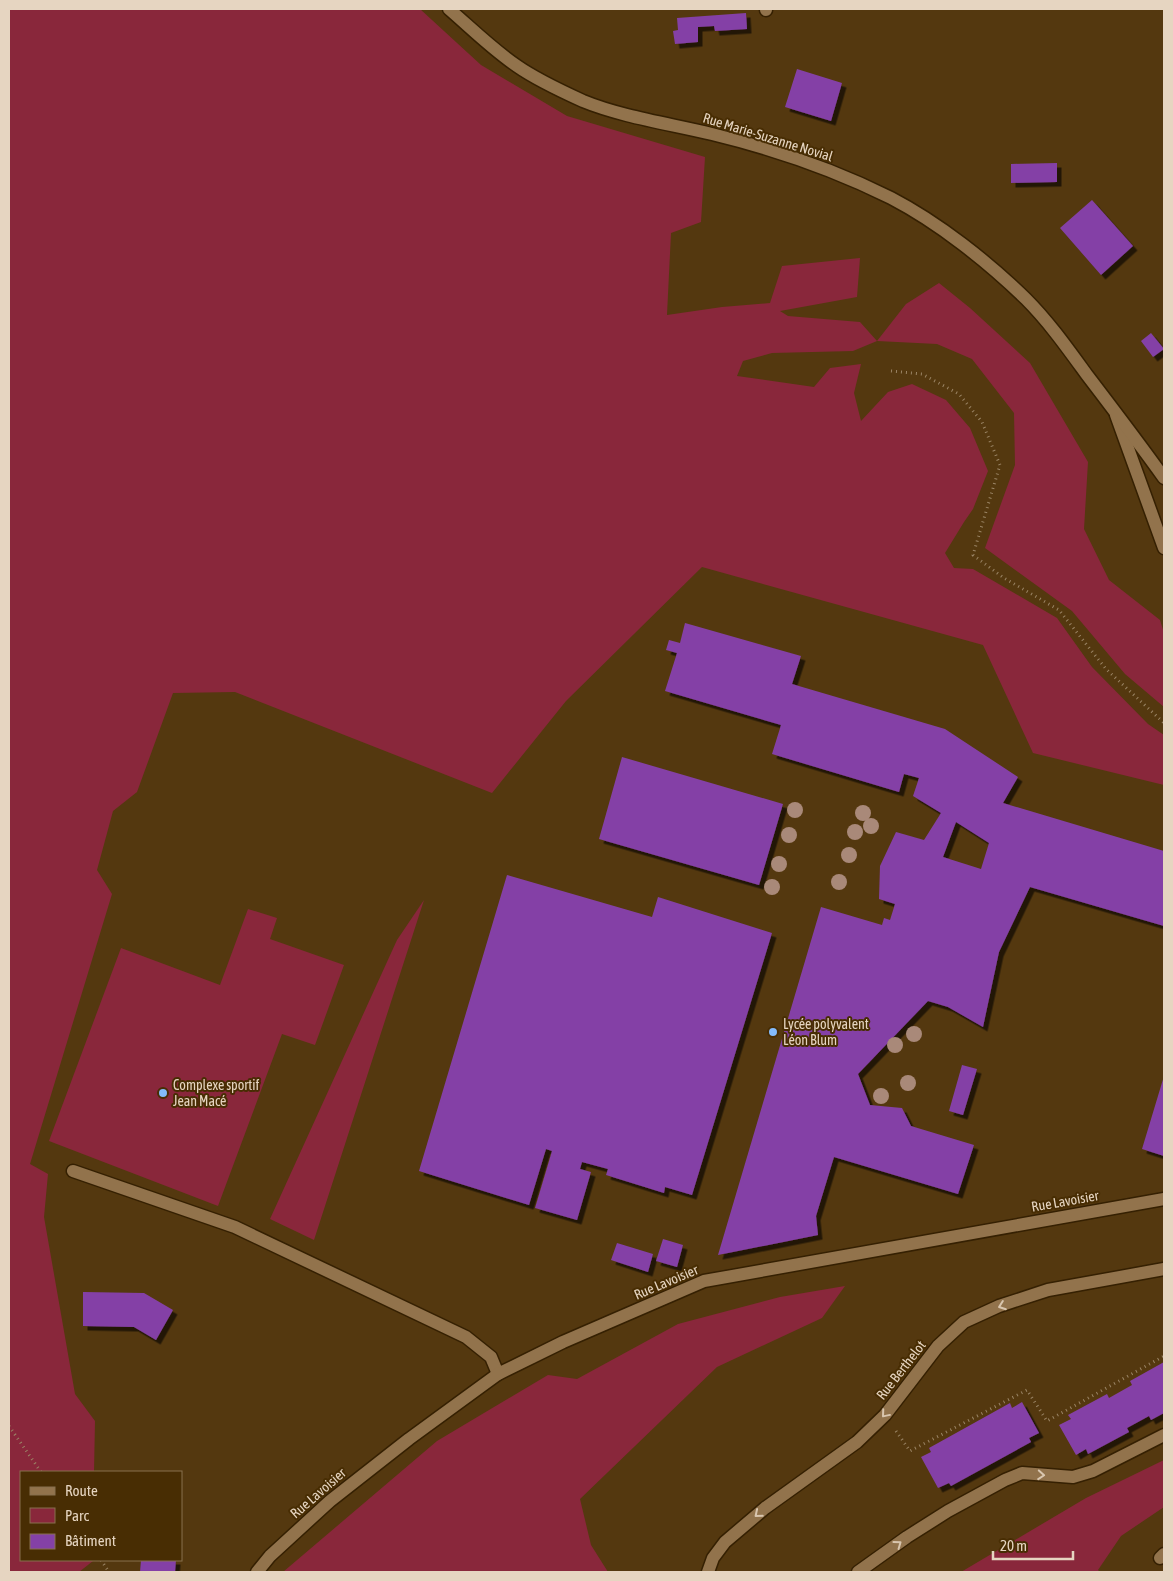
<svg xmlns="http://www.w3.org/2000/svg" width="1173" height="1581" viewBox="0 0 1173 1581" font-family="'Asap Condensed',sans-serif">
  <defs>
    <filter id="shadow"><feDropShadow dx="4.5" dy="4.5" stdDeviation="0" flood-color="#0009"/></filter>
  </defs>
  <rect width="100%" height="100%" fill="#54380f"/>
  <path fill="#89273b" d="M9,9H420L481,65L567,116L705,157L701,222L671,233L667,315L722,307L770,303L782,266L860,258L857,297L780,311L788,316L860,322L877,341L906,304L939,283L970,308L1030,363L1088,462L1084,529L1109,580L1160,620L1164,633V707L1125,674L1072,611L985,548L1015,465L1014,413L972,359L937,344L877,341L853,351L772,353L743,361L737,376L814,387L830,368L861,364L854,393L861,421L888,392L912,384L946,400L970,428L988,471L973,509L964,522L945,553L954,568L973,569L1057,618L1092,667L1148,724L1164,735V785L1033,753L983,645L702,567L566,701L492,793L235,692L173,693L137,792L113,811L97,870L112,894L30,1164L48,1174L44,1217L75,1394L95,1421L94,1472H21V1560H93V1561L79,1572H9Z
    M424,900L314,1240L270,1219L397,940Z
    M248,909L277,918L270,939L344,965L315,1045L282,1034L218,1206L49,1141L121,948L220,985Z
    M845,1286L822,1318L717,1367L580,1499L591,1545L608,1572H283L437,1441L548,1375L577,1379L678,1324L780,1297Z
    M1164,1460V1507L1121,1536L1098,1570L1100,1572H961L1086,1498Z"/>
  <path fill="#8441a6" fill-rule="evenodd" filter="url(#shadow)" d="M746,13L747,29L715,31L714,26L698,27V42L675,44L673,31L678,30L677,18Z
    M797,69L842,83L831,121L785,107Z
    M1057,163V182L1011,183V164Z
    M1092,200L1133,246L1101,275L1060,228Z
    M1151,333L1164,349L1153,357L1141,341Z
    M685,623L801,656L792,684L945,729L1018,777L1003,803L1164,851V926L1030,887L999,952L983,1027L948,1007L928,1001L858,1074L870,1105L902,1108L911,1126L974,1145L958,1194L834,1157L816,1216L818,1235L718,1255L821,907L882,925L884,918L890,920L895,904L879,899L880,866L896,832L924,840L941,813L913,796L919,778L904,774L899,792L772,754L781,725L665,691L677,653L666,650L669,640L680,643ZM956,822L989,843L981,869L943,857Z
    M622,757L783,804L759,885L599,839Z
    M507,875L652,917L658,897L772,933L692,1195L665,1187L664,1193L606,1175L608,1169L582,1162L580,1169L591,1172L577,1220L535,1208L552,1151L546,1149L529,1205L419,1171Z
    M962,1065L977,1069L963,1115L949,1111Z
    M1164,1076V1156L1142,1149Z
    M663,1239L683,1245L677,1267L656,1261Z
    M617,1243L653,1254L648,1272L611,1260Z
    M83,1292L144,1293L173,1310L156,1340L134,1327L83,1326Z
    M1164,1362V1413L1151,1420L1149,1416L1127,1428L1129,1432L1088,1454L1086,1449L1076,1455L1059,1425L1071,1419L1068,1415L1107,1394L1109,1398L1132,1385L1130,1381Z
    M1022,1402L1039,1433L1029,1438L1031,1442L951,1486L949,1483L938,1488L921,1457L931,1452L929,1448L1010,1403L1012,1408Z
    M141,1560H176L175,1572H140Z"/>
  <g fill="none" stroke-linecap="round" stroke-linejoin="round">
    <defs>
      <path id="service" d="M1116,415L1164,548
        M73,1171L235,1227L466,1337L491,1357L498,1374"/>
      <path id="minor" d="M449,9C471,28 492,49 517,66C537,80 561,91 583,101C622,117 671,124 712,134C774,149 835,170 891,198C939,223 988,262 1026,299C1049,322 1068,349 1087,375C1113,409 1139,443 1164,478
        M766,9V10
        M1160,1558L1164,1554
        M257,1572L270,1556L330,1501L409,1439L498,1374L563,1342L704,1281L1164,1199
        M708,1572L713,1558L725,1542L765,1508L857,1442L885,1415L938,1346L964,1322L999,1306L1048,1290L1164,1269
        M858,1572L907,1537L948,1511L1005,1480L1022,1473L1073,1477L1093,1471L1164,1435"/>
    </defs>
    <use href="#service" stroke="#352002" stroke-width="15"/>
    <use href="#minor" stroke="#352002" stroke-width="15"/>
    <path stroke="#9b8566" stroke-width="3" stroke-dasharray="1 4" stroke-linecap="butt" d="M891,371L922,374L959,394L982,422L1000,465L973,555L1004,578L1059,610L1106,669L1164,723
      M9,1426L41,1472
      M896,1431L910,1451L1027,1390L1047,1421L1164,1356
      M101,1560L109,1572"/>
    <use href="#service" stroke="#92734c" stroke-width="12"/>
    <use href="#minor" stroke="#92734c" stroke-width="12"/>
  </g>
  <g fill="#a98979">
    <circle cx="795" cy="810" r="8"/>
    <circle cx="863" cy="813" r="8"/>
    <circle cx="871" cy="826" r="8"/>
    <circle cx="855" cy="832" r="8"/>
    <circle cx="789" cy="835" r="8"/>
    <circle cx="849" cy="855" r="8"/>
    <circle cx="779" cy="864" r="8"/>
    <circle cx="839" cy="882" r="8"/>
    <circle cx="772" cy="887" r="8"/>
    <circle cx="914" cy="1034" r="8"/>
    <circle cx="895" cy="1045" r="8"/>
    <circle cx="908" cy="1083" r="8"/>
    <circle cx="881" cy="1096" r="8"/>
  </g>
  <defs><path id="oneway-chevron" d="M-2-3.5L2.5 0L-2 3.5" fill="none" stroke-width="1.6" stroke-linecap="round" stroke-linejoin="round" transform="scale(1.25)"/></defs>
  <g stroke="#d9c6af">
    <use href="#oneway-chevron" transform="translate(1002 1306) rotate(160)"/>
    <use href="#oneway-chevron" transform="translate(885 1414) rotate(130)"/>
    <use href="#oneway-chevron" transform="translate(1041 1475) rotate(4)"/>
    <use href="#oneway-chevron" transform="translate(758 1514) rotate(140)"/>
    <use href="#oneway-chevron" transform="translate(898 1544) rotate(-36)"/>
  </g>
  <g fill="#84bbfb" stroke="#482d03" stroke-width="2">
    <circle cx="773" cy="1032" r="5"/>
    <circle cx="163" cy="1093" r="5"/>
  </g>
  <g text-anchor="middle" dominant-baseline="central" stroke-width="4" stroke-linejoin="round" paint-order="stroke">
    <g font-size="14" fill="#e6d5c1" stroke="#482d03">
      <text transform="translate(768 137) rotate(17)">Rue Marie-Suzanne Novial</text>
      <text transform="translate(1065 1201) rotate(-10)">Rue Lavoisier</text>
      <text transform="translate(666 1282) rotate(-23)">Rue Lavoisier</text>
      <text transform="translate(901 1370) rotate(-52)">Rue Berthelot</text>
      <text transform="translate(318 1493) rotate(-41)">Rue Lavoisier</text>
    </g>
    <g font-size="14" fill="#e6d5c1" stroke="#482d03" text-anchor="start">
      <text x="783" y="1024">Lycée polyvalent<tspan x="783" dy="16">Léon Blum</tspan></text>
      <text x="173" y="1085">Complexe sportif<tspan x="173" dy="16">Jean Macé</tspan></text>
    </g>
  </g>
  <rect width="1173" height="1581" fill="none" stroke="#e6d5c1" stroke-width="20"/>
  <rect x="20" y="1471" width="162" height="90" fill="#482d03" stroke="#87704f"/>
  <rect x="30" y="1487" width="25" height="8" fill="#92734c" stroke="#87704f"/>
  <text x="65" y="1496" font-size="15" fill="#e6d5c1">Route</text>
  <rect x="30" y="1508" width="25" height="15" fill="#89273b" stroke="#87704f"/>
  <text x="65" y="1521" font-size="15" fill="#e6d5c1">Parc</text>
  <rect x="30" y="1534" width="25" height="15" fill="#8441a6" stroke="#87704f"/>
  <text x="65" y="1546" font-size="15" fill="#e6d5c1">Bâtiment</text>
  <path d="M993 1551v8h80v-8" fill="none" stroke="#e6d5c1" stroke-width="2.5"/>
  <text x="1000" y="1551" font-size="15" fill="#e6d5c1" stroke="#482d03" stroke-width="4" paint-order="stroke">20 m</text>
</svg>
